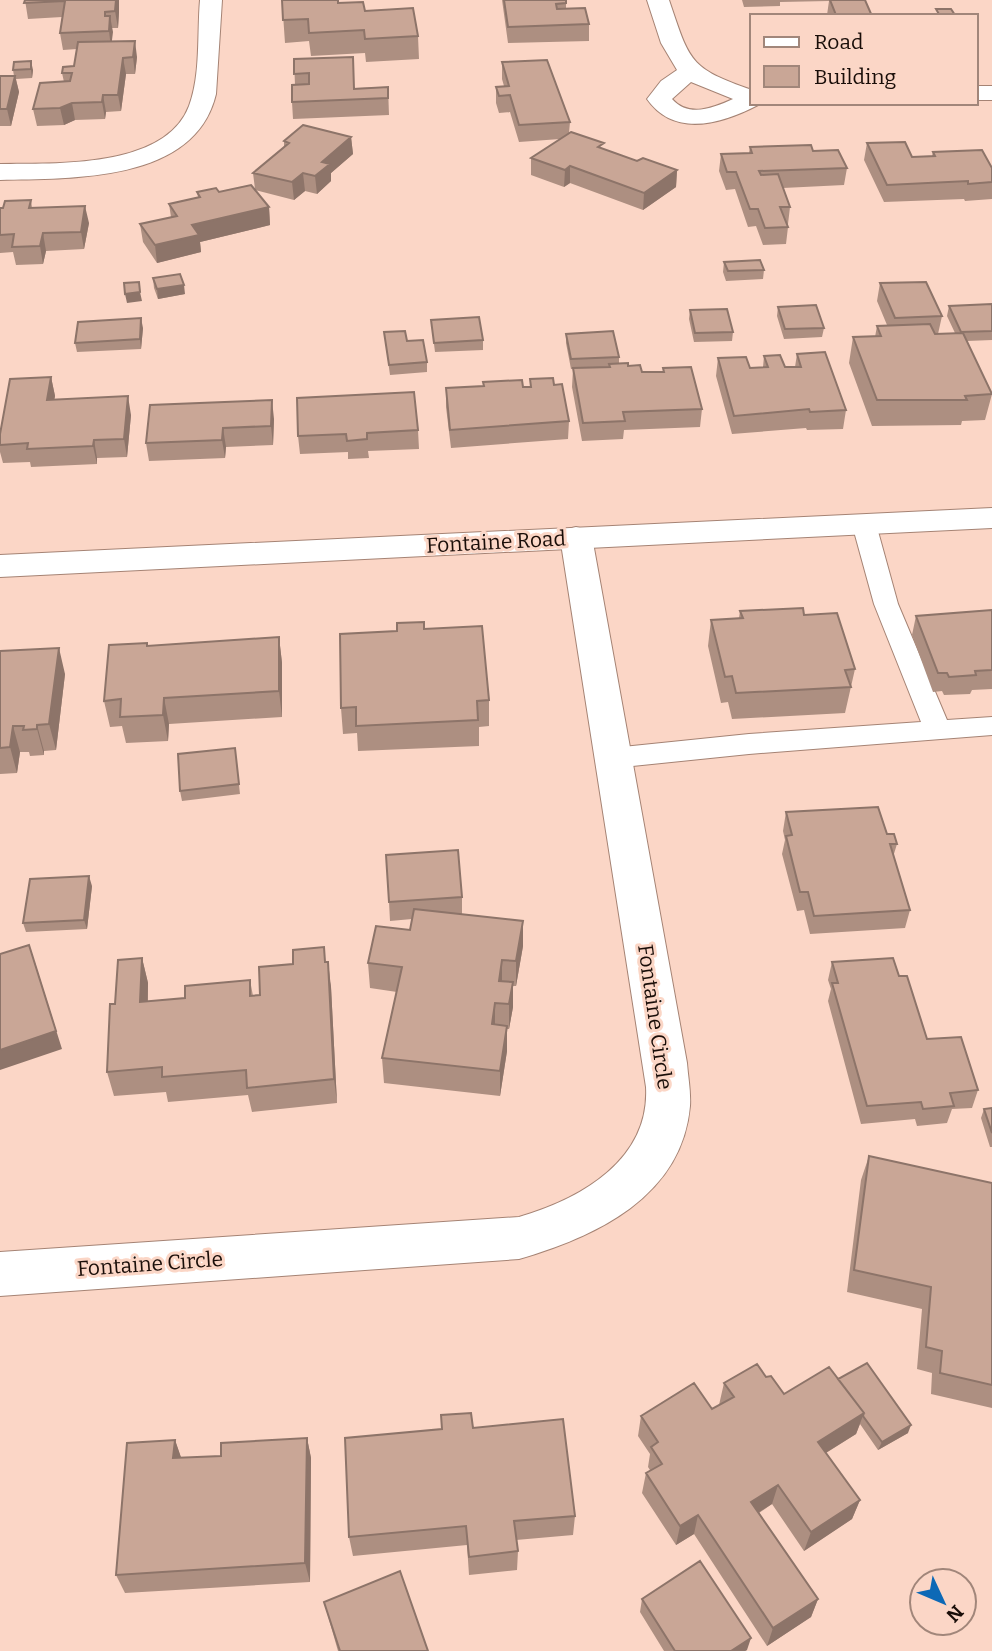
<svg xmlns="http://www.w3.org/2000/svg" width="992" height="1651" viewBox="0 0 992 1651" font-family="Bitter,serif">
  <rect width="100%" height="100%" fill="#fbd6c6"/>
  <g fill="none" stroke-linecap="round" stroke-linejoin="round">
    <defs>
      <path id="lane" d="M864,517L872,519L876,524L898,604L947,720L992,717V735L749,754L613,768L603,765L599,758L603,751L613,748L749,734L921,722L874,604L852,524L856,519Z"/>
      <path id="street" d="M200,0H222L216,94C195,183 72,178 0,180V164C55,163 165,169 189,106C201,74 197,34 200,0Z
        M647,0H669C690,62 689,68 752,90V103L760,104C724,123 675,139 647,99L661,81L677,70L661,43ZM691,82L733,99C713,108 689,118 672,99Z
        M976,86H992V100H976Z
        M576,527L588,530L592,537L687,1063C688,1077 691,1092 690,1106C682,1197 595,1237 519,1259L0,1296V1252L519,1217C581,1199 650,1160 646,1087L560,537L564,530Z"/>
      <path id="secondary" d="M992,508V528L0,577V555Z"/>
    </defs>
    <use href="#lane" stroke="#a58374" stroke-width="2"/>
    <use href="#street" stroke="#a58374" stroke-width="2"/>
    <use href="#secondary" stroke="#a58374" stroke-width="2"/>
    <use href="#lane" fill="#fff" fill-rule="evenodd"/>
    <use href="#street" fill="#fff" fill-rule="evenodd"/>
    <use href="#secondary" fill="#fff" fill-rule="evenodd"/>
  </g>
  <path fill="#ad8f81" d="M25,0H119V12L118,28H112V41L137,57L135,74H126L121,111L106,112L105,119L75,120L64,125L37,126L33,109L64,82L62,73L74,66L77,49L63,50L60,33L62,17L28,19Z
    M282,0L338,3L365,11L418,36L419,59L366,62L365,53L311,56L309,41L285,43Z
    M502,0H566V9L589,24V41L508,43Z
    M742,0H865L872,16L827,15L829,1L780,2V6L744,7Z
    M294,59L354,88L388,87L389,115L293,119L292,102L295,85Z
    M14,62L33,70L32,78L16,79L19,92L11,126H0V76H14L13,70Z
    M502,62L570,122L569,133L604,149L637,161L677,170L676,187L643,210L570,183L564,187L531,175V158L560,139L519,142L510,112L499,113L496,103V87L504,86L502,79Z
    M351,137L353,154L331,173V181L317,194L305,191L294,200L255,190L269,207L270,225L200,242L201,252L157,263L143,242L140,224L171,217L169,204L198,197L197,192H219L255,189L253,173L284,147V141Z
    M867,143L912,157L932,156L933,152L992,168V199L965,201L964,199L884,202L864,160Z
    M750,147L813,151L847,168L844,185L783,188L790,207L788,224H787L788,227L786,244L763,245L756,226L748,227L735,189L726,190L719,171L721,154L749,153Z
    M31,200L32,208L89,223L84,249L46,251L43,264L16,265L13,252L0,253V208Z
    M724,262L764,270L763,279L726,281L723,272Z
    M153,278L185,294L158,299L154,288Z
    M880,283L942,316L938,334L955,333L947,316L949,306L992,304V340L967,341L992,394L985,420L962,421L961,425L872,426L849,363L853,337H875L877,326L887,325L877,301Z
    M778,307L824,328L822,337L784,339L777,316Z
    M690,310L733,332L732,341L694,342L689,319Z
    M431,320L483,340V350L435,352Z
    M143,328L141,349L77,352L75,343Z
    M384,332L427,362V372L390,375Z
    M566,334L619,357V363L628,366L642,372H663V368L702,409L700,427L624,430L623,439L582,441L572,387L573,369H571L566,343Z
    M797,354L846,410L843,429L807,430L806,428L732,434L716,376L718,358L750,368L763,367L764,356L785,367H795Z
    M51,377L55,396L54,400L131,415L127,457L97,458V464L31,467L30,462L3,463L0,452V434Z
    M530,379L554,385L569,421L568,439L451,448L446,407V388L530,387Z
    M274,419L273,445L226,447L225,458L149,461L146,443Z
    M418,430L419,449L368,451L369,458L348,459V452L300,454L298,436Z
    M992,610V689L972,690L970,694L944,695L942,691L933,692L912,635L916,616Z
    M740,611L804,615L855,669L845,713L732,719L728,702L721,703L708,646L711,620L739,618Z
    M424,629L489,700V726L479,727V746L358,751L357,733L343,734L341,708Z
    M279,637L282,663V717L169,724L168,741L126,743L122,726L110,727L104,701L148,646Z
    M0,651L65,674L56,750L44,751V755L30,756L29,752H20L17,773L0,774Z
    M235,748L240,794L182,801L180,791Z
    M786,812L887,834L897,844L893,857L910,910L905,928L810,934L804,910L797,911L782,854L785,840L783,831Z
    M92,886L87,929L26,932L23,923Z
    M462,897V914L523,946L516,986H513V1007L509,1029H507V1051L500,1096L384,1083L382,1058L397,992L370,988L368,963L410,930L412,919L390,921L389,902Z
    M142,958L148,983V1001L185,998L250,980L253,996L260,995L326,962L331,987L337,1103L252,1112L248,1095L168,1102L166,1092L114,1096L107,1072L115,1004Z
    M832,962L899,976L927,1039L978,1090L972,1108L952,1109L947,1123L917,1126L915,1119L861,1124L828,1001L831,989L828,980Z
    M992,1108V1147H990L981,1118L984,1109Z
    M869,1156L992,1183V1408L931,1394L932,1373L917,1369L922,1309L847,1292L861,1180Z
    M766,1377L784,1394L838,1379L908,1433L878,1450L860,1424L856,1434L826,1453L860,1500L852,1519L804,1551L772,1504L759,1513L818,1599L811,1617L767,1646L694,1534L676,1545L642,1493L646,1473L650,1470L648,1467L650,1454L638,1436L641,1416L712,1409L719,1405L724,1383Z
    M473,1428L575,1516L573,1535L516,1540L518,1551L517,1570L469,1575L467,1545L353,1556L349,1537L442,1429Z
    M307,1438L311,1458L310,1582L125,1593L116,1575L175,1440L181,1458L221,1456Z
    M642,1599L747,1650L745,1651H664L640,1612Z
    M324,1602L428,1651H338Z"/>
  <path fill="#8d7469" d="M116,0H119V12L118,28L115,11Z
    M110,16L113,32L111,48L109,31Z
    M135,41L137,57L135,74L133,57Z
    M123,58L126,74L121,111L118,95Z
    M31,61L33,70L32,78L31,69Z
    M15,76L19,92L11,126L7,109Z
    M103,95L106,112L105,119L102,102Z
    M72,103L75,120L64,125L60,108Z
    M351,137L353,154L331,173V181L317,194L315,176L322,162Z
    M570,166V183L564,187L565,170Z
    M677,170L676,187L643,210L644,193Z
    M303,173L305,191L294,200L292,182Z
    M85,206L89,223L84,249L81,232Z
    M269,207L270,225L200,242L201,252L157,263L155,245L192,225Z
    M43,233L46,251L43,264L40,246Z
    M184,285L185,294L158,299L157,289Z
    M140,292L142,301L127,303L125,294Z
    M141,318L143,328L141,349L140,339Z
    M51,377L55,396L51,418L47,400Z
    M128,396L131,415L127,457L124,439Z
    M272,400L274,419L273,445L271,426Z
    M223,428L226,447L225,458L222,440Z
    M94,440L97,458V464L93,446Z
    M279,637L282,663V717L279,691Z
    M59,648L65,674L56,750L49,724Z
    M164,698L169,724L168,741L163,715Z
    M37,725L44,751V755L37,729Z
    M13,726L20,752L17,773L10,747Z
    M89,876L92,886L87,929L84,920Z
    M523,921V946L516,986V961Z
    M142,958L148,983L147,1027L140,1002Z
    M502,960V985L499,1005V981Z
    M328,962L331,987L337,1103L334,1079Z
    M35,963L62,1049L0,1070V1050Z
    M513,982V1007L509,1029V1004Z
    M495,1003V1028L492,1024Z
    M507,1026V1051L500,1096V1071Z
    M864,1413L856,1434L811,1462L818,1442Z
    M911,1425L908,1433L878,1450L882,1442Z
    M307,1438L311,1458L310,1582L305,1563Z
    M175,1440L182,1460L173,1458Z
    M778,1485L772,1504L745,1521L751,1502Z
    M860,1500L852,1519L804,1551L811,1532Z
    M698,1515L694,1534L676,1545L680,1526Z
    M818,1599L811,1617L767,1646L773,1628Z
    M751,1638L747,1650L745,1651H731Z"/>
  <path fill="#c9a696" stroke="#8d7469" stroke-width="2" d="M25,0H116L115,11L105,12V16H110L109,31L60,33L65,1L24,3Z
    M282,0H338V3L363,2L365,11L413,8L418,36L365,39L364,30L309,33L308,19L283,20Z
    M504,0H566V3L556,4L557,9L585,8L589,24L508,27Z
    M830,0H865L872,16H776L836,15Z
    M936,9H951L955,15L940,16Z
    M135,41L133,57L123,58L118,95H103L102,102L72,103L60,108L33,109L40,83L70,81L72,73H62L63,67L74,66L78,42Z
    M353,57L354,89L388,87V98L292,102V85L309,84V73L294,74V59Z
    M547,60L570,122L519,125L510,95L499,96L496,87L509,86L502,62Z
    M31,61V69L13,70L14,62Z
    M0,76H15L7,109H0Z
    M303,125L351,137L322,162L330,164L315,176L303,173L292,182L253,173L289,143L284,141Z
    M571,132L604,143L598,147L637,161L643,158L677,170L644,193L570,166L565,170L531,158Z
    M905,142L912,157L935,156L933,152L982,150L992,168V182L968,184V181L887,185L867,143Z
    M811,145L813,151L838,150L847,168L759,171L761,175L778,174L790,207H780L788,227L765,228L758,209H750L736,172H727L721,154L752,153L750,147Z
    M251,185L269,207L192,225L199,235L155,245L140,224L177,216L169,204L200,197L197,192L216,188L219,192Z
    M31,200L29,208L85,206L81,232L43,233L40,246L12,247L14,234L0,235V208H3L5,201Z
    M760,260L764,270L728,271L724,262Z
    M180,274L184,285L157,289L153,278Z
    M139,282L140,292L125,294L124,283Z
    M926,282L942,316L895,318L880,283Z
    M992,304V331L961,332L949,306Z
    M816,305L824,328L785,329L778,307Z
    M727,309L733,332L695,333L690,310Z
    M479,317L483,340L434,343L431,320Z
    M141,318L140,339L75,343L78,322Z
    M930,324L935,334L963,333L992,394L965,396L967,400H877L853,337L881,336L877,326Z
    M405,331L407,341L423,340L427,362L389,365L384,332Z
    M613,331L619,357L571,359L566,334Z
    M825,352L846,410L810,412L809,409L734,416L718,358L746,357L750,368L768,367L764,356L780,355L785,367H801L797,354Z
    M628,363V366L640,365L642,372H664L663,368L691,367L702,409L623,412L625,421L583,423L573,368L610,367L609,364Z
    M51,377L47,400L128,396L124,439L94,440L93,446L27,449L28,443L0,445V434L10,379Z
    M553,378L554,385L562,384L569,421L450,430L446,388L484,386L483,382L522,380L523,387H531L530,379Z
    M414,392L418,430L367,433V439L347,441L346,434L298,436L297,398Z
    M272,400L271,426L223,428L222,440L146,443L150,405Z
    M803,608L804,615L837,613L855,669L845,670L851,687L736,693L732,676L725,677L711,620L743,618L740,611Z
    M992,610V670L975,671L976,675L949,677L947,673H938L916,616Z
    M424,622V629L482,626L489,700L477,701L478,720L356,726V707L341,708L340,634L397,631V623Z
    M279,637V691L164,698L163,715L120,717L121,699L104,701L109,645L147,643V646Z
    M59,648L49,724L37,725V729L23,730L24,726H13L10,747L0,748V651Z
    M235,748L239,784L180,791L178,754Z
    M878,807L887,834H894L897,844H890L910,910L814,916L808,892H800L786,836L792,835L786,812Z
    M458,850L462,897L389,902L386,855Z
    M89,876L84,920L23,923L30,879Z
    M414,909L523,921L516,961L502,960L499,981L513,982L509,1004L495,1003L492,1024L507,1026L500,1071L382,1058L402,967L368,963L376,926L410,930Z
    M29,945L56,1031L0,1050V954Z
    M324,947L325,962H328L334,1079L247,1088L246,1070L162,1077V1067L107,1072L110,1004H115L118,960L142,958L140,1002L185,998V986L250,980V996L260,995L259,967L293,964V950Z
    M893,958L899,976H907L927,1039L961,1037L978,1090L950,1093L954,1106L923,1109L921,1102L867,1106L832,983H838L832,962Z
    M992,1108V1133L984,1109Z
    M869,1156L992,1183V1385L940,1373L942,1351L926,1347L931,1287L854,1270Z
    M867,1363L911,1425L882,1442L863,1416L864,1413L838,1379Z
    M757,1364L766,1377L771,1376L784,1394L829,1367L864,1413L818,1442L860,1500L811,1532L778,1485L751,1502L818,1599L773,1628L698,1515L680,1526L646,1473L662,1464L651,1447L658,1442L641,1416L694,1383L712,1409L734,1397L724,1383Z
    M471,1413L473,1428L563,1419L575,1516L514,1521L518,1551L469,1557L466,1526L349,1537L345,1438L442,1429L441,1415Z
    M307,1438L305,1563L116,1575L127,1443L175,1440L173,1458L221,1456V1443Z
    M700,1561L751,1638L731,1651H675L642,1599Z
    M400,1571L428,1651H340L324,1602Z"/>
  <g text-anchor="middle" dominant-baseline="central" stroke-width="6" stroke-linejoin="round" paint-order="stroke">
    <g font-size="21" fill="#190d08" stroke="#fbd6c6">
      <text transform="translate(496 542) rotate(-3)">Fontaine Road</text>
      <text transform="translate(655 1017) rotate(82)">Fontaine Circle</text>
      <text transform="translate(150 1264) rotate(-4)">Fontaine Circle</text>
    </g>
  </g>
  <rect x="750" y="14" width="228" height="91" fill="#fbd6c6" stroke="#a1867a" stroke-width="2"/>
  <rect x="764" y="37" width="35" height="10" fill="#ffffff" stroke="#a1867a" stroke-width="2"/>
  <text x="814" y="49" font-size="21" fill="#190d08">Road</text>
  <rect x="764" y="66" width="35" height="21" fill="#c9a696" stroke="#a1867a" stroke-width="2"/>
  <text x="814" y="84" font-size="21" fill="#190d08">Building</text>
  <g transform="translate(943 1602) rotate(134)"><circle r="33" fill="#fbd6c6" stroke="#a1867a" stroke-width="2"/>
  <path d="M0-5L12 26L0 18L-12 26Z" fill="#0d69b6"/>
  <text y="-10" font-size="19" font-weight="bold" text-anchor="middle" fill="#190d08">N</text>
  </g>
</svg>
